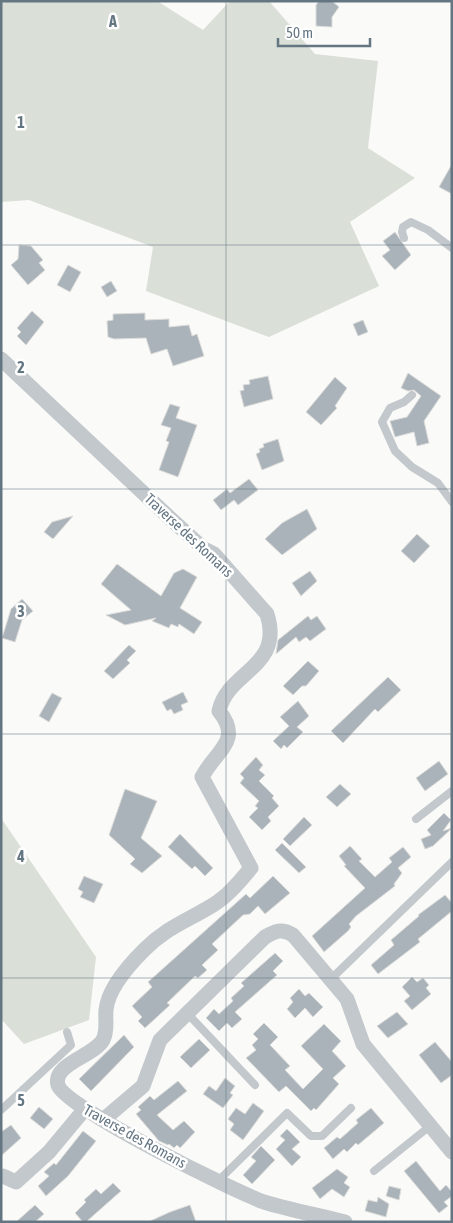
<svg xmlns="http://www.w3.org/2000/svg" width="453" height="1223" viewBox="0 0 453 1223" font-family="'Asap Condensed',sans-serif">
  <rect width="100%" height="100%" fill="#fafaf8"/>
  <path fill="#dadfd7" d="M1,1H157L203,30L230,1H269L315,54L378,61L368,148L415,178L350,222L379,286L269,337L146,291L153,247L29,200L1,202Z
    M1,818L96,957L89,1020L24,1044L1,1019Z"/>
  <path fill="#aab3b9" stroke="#dcdcda" d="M319,1H332L339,7L332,17V27L316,26V5Z
    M452,164V194L439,187Z
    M395,232L411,255L395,270L382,256L390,250L383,241Z
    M19,245L31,246L43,260L39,263L45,270L28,285L11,265L18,259Z
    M68,265L81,272L70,292L57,285Z
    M111,281L117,291L107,297L101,287Z
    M32,311L44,322L26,345L17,336L21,332L17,328Z
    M145,313V320L169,319V327L189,325L192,336L197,334L204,356L173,366L167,349L151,354L146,338L114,339L108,337L107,321L113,320V314Z
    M363,320L368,332L358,336L353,324Z
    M408,373L441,396L424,421L429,443L417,446L414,432L395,437L390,421L407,417L421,396L414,390L408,391L401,388Z
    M268,376L273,399L244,407L240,391L244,390L243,385L250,384L249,380Z
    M335,377L347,388L335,406L337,408L321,425L306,412Z
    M170,404L180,407L176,418L197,425L178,477L159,470L169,442L166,441L171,428L161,425Z
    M278,439L284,461L262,470L256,454L260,452L259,449L264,447L263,444Z
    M249,479L258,490L238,505L234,500L221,510L213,500L227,489L230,493Z
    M307,509L317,529L282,555L265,539L282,523Z
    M73,516L53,539L44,532L52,522Z
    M417,534L430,546L414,563L401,551Z
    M117,564L161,596L174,573L183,569L197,577L180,608L202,622L194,634L179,624L178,627L171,624L169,628L152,621L156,618L125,625L106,615L131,610L101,584Z
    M310,571L317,581L301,596L292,583Z
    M22,599L33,611L22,620L15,642L2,638L11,609Z
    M308,616L311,620L317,616L326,629L310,641L306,637L299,642L296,637L276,654L278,640Z
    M129,645L136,651L127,660L130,663L113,679L104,671Z
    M308,661L319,671L306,686H302L293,695L283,686Z
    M388,677L401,690L378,712L375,709L343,743L331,731Z
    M183,692L188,702L181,705L183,710L174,714L171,709L167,711L162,702Z
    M52,693L62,698L49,722L39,716Z
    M298,701L309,716L297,727L303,732L287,748L284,745L281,749L273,741L289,726L280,717Z
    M256,757L263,765L259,770L265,775L259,781L274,796L272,798L279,806L268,817L271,821L262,830L249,817L258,808L255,806L259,801L240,783L244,778L240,774Z
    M439,761L448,774L425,791L416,778Z
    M340,784L351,794L337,807L326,797Z
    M125,789L157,801L141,838L162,856L142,873L130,864L135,859L109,835Z
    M444,813L451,820L443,831L452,828L433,846L425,849L421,839L431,835L427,830Z
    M304,817L312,825L290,846L283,839Z
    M180,834L213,868L205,876L195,866L192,869L168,847Z
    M282,843L306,867L299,873L275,850Z
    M350,846L362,859L359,861L375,877L392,862L389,858L403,847L411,857L398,868L402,873L394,884L395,886L356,916L349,924L351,927L348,931L324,952L312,936L365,888L344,866L346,865L339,856Z
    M84,876L103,884L94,903L80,897L83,892L78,889Z
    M273,876L290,893L265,914L258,906L250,914L243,915L212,944L218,950L202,965L207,970L198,978L195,976L167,1003L170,1005L145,1028L138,1021L142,1017L132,1006L152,987L148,982L246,894L250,898Z
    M445,895L452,903V911L418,939L420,942L378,974L371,965L394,945L391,940L419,916L418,915Z
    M275,953L283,961L273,971L277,975L235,1012L242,1019L232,1028L227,1023L219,1031L206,1018L214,1009L219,1014L233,1001L231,998L244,986L241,983Z
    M412,977L417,982L423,978L429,985L426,988L431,994L412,1010L404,1001L410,996L402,987Z
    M299,989L305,996L309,993L323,1007L313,1017L305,1008L295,1018L287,1009L293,1002L290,998Z
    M397,1012L408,1024L388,1038L377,1026Z
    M264,1023L278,1037L270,1045L290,1066L285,1070L303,1089L323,1069L301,1046L324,1024L341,1041L332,1051L346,1066L333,1078L339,1084L316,1110L314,1108L311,1111L286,1086L279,1092L246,1058L256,1050L252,1045L258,1039L253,1034Z
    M124,1035L134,1047L91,1091L79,1079Z
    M199,1039L210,1050L191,1068L180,1057Z
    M435,1042L452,1062V1075L441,1083L419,1055Z
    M225,1078L235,1086L230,1093L233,1095L223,1108L203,1094L209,1086L216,1091Z
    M178,1081L187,1091L157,1115L173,1130L184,1121L195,1132L180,1148L177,1145L174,1148L169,1144L168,1145L159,1141L136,1114L141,1110L138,1107L150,1096L154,1100Z
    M253,1103L264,1111L243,1140L230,1130L234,1124L228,1119L236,1108L245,1114Z
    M39,1107L53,1119L44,1129L30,1118Z
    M371,1108L384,1123L358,1145L356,1143L347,1152L344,1149L333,1159L324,1148L337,1137L340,1139L358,1123L356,1120Z
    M11,1125L21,1138L1,1156V1132Z
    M287,1129L300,1142L292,1149L301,1157L292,1166L276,1149L285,1140L280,1136Z
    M83,1131L96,1141L68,1176L46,1196L38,1186L49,1176L44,1172L54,1163L56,1165Z
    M261,1146L275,1160L252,1184L243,1175L256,1161L251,1157Z
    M416,1161L440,1191L446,1185L452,1192V1196L444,1202L448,1206L439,1213L404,1171Z
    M337,1169L348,1177L344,1183L350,1187L344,1197L332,1189L320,1199L312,1188Z
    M113,1183L121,1191L86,1222H83L75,1213L86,1202L84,1200L96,1189L101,1194Z
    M389,1186L401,1189L399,1200L386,1196Z
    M378,1197L389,1204L386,1217L365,1211L368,1200L377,1202Z
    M35,1205L44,1214L35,1222H16Z
    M190,1205L196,1222H148L170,1212Z"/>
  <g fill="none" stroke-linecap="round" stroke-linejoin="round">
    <path stroke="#c3c8cc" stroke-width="8" d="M404,238L402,232L403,227L411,222L428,230L452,248
      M412,395L404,402L390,408L382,422L395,451L412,467L438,483L452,502
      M416,819L452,791
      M331,979L452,862
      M187,1013L255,1085
      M1,1110L71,1045L67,1032
      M374,1171L430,1126
      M219,1180L287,1113L311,1136H322L351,1108"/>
    <path stroke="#c3c8cc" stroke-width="15" d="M1,359L172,520L204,549L214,554L267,614C284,668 228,670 219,711C243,741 216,750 202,777L251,868C240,881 228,896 213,905C187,921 167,927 144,950C129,965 108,988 106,1010C105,1020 108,1030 103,1040C94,1056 52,1064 58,1085C64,1107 235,1192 264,1202C290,1210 318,1215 345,1222
      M103,1120L143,1086L160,1040L265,937C275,931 282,928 293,935L347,999L363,1044L452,1152
      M3,1176L16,1182L49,1152L84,1110"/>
  </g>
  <path fill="none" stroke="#657683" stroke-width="1" stroke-opacity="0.55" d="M226,1V1222M1,245H452M1,489H452M1,734H452M1,978H452"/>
  <g text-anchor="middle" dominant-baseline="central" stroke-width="5" stroke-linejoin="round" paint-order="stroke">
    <g font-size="15" fill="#657683" stroke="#fff">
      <text transform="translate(189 535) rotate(43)">Traverse des Romans</text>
      <text transform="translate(135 1136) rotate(29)">Traverse des Romans</text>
    </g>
  </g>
  <g font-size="16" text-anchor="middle" font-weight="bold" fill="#657683" stroke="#fff" stroke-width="5" stroke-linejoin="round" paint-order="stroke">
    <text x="113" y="27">A</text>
    <text x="21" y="128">1</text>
    <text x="21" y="373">2</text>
    <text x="21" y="617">3</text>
    <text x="21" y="862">4</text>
    <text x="21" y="1106">5</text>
  </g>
  <rect width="453" height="1223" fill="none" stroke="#657683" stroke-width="5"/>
  <path d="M278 38v8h92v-8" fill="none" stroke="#657683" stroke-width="2.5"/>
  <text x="286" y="38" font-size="15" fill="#657683" stroke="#ffffff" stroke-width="4" paint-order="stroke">50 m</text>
</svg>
